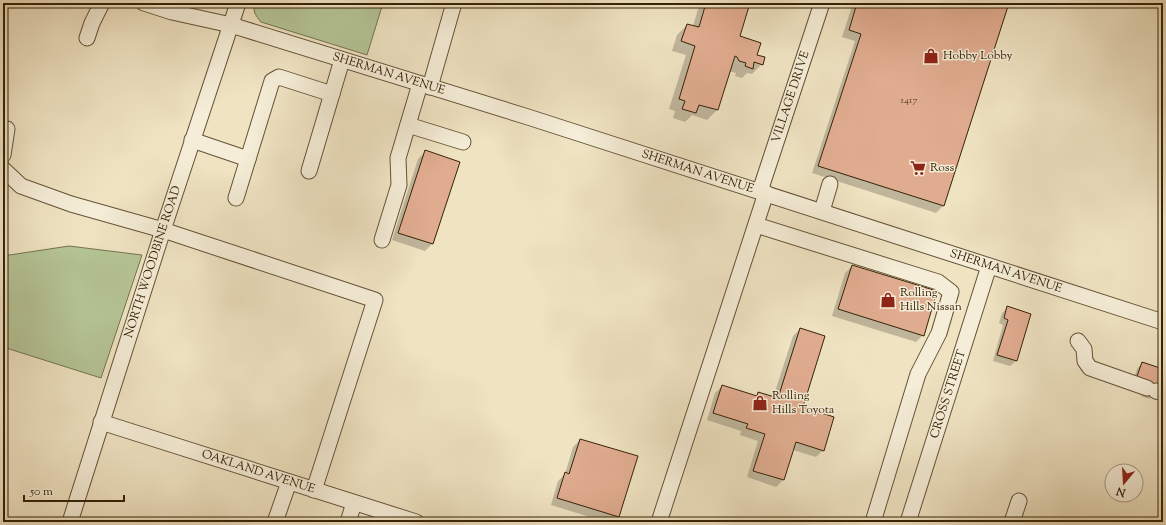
<svg xmlns="http://www.w3.org/2000/svg" width="1166" height="525" viewBox="0 0 1166 525" font-family="'Sorts Mill Goudy',serif">
  <rect width="100%" height="100%" fill="#efe3c2"/>
  <filter id="stains"><feTurbulence type="fractalNoise" baseFrequency=".005" numOctaves="4"/><feColorMatrix values="0 0 0 0 .2 0 0 0 0 .09 0 0 0 0 .02 0 0 0 .5 -.17"/></filter>
  <radialGradient id="worn" r=".72"><stop offset=".6" stop-color="#630" stop-opacity="0"/><stop offset="1" stop-color="#630" stop-opacity=".3"/></radialGradient>
  <path fill="#b5c597" stroke="#75744f" d="M255,3H383L367,55L261,22C256,16 252,11 255,3Z
    M69,246L142,255L101,378L3,347V256Z"/>
  <path fill="#0003" d="M700,3H749L739,37L756,55L762,64L752,74L747,73L742,78L735,76L736,73L729,71L717,110L707,120L692,115L685,122L673,118L675,111L669,109L686,55L672,51L677,35L687,25L693,26Z
    M853,3H1008L943,206L936,213L812,173L855,41L842,37Z
    M425,152L458,163L432,244L425,251L392,240L418,159Z
    M852,266L923,335L916,342L832,316L845,273Z
    M1007,308L1030,314L1016,361L1010,366L993,361L1003,325L999,323L1002,313Z
    M800,329L802,408L823,450L816,457L793,450L783,480L776,487L747,477L758,441L740,435L741,431L707,420L715,393L722,386L755,397L759,393L773,398L793,336Z
    M1142,363L1163,370L1154,394L1149,399L1141,396L1143,391L1131,387L1137,369Z
    M580,440L618,517L613,522H606L551,505L558,481L565,474L573,447Z"/>
  <path fill="#e0ac90" stroke="#352207" d="M706,3H750L740,36L761,43L757,55L765,57L763,65L754,62L753,69L745,66L746,63L739,61L737,57L735,56L718,110L699,105L696,113L682,109L685,101L679,99L695,46L681,41L687,24L699,27Z
    M857,3H1009L944,206L818,166L861,34L849,30Z
    M425,150L460,162L433,244L398,233Z
    M852,265L937,291L924,336L838,309Z
    M1007,306L1031,314L1017,361L997,355L1008,320L1004,318Z
    M800,328L825,336L803,407L834,417L824,451L796,442L784,480L753,471L765,434L746,428L748,424L713,413L722,385L757,396L758,392L778,398Z
    M1142,362L1163,369V390L1135,382Z
    M580,439L638,456L619,517L557,498L565,472L569,474Z"/>
  <g fill="none" stroke-linecap="round" stroke-linejoin="round">
    <defs>
      <g id="minor">
        <path id="s1" d="M144,3L172,12L231,25L528,117L1163,322"/>
        <path d="M87,38L92,23L102,3"/>
        <path d="M430,87L454,3"/>
        <path d="M408,125L463,142"/>
        <path d="M192,140L248,159"/>
        <path d="M3,155L7,129"/>
        <path d="M3,169L21,186L71,204L163,230L375,300L314,490"/>
        <path d="M309,171L342,60"/>
        <path id="s2" d="M760,191L822,3"/>
        <path d="M236,198L272,81L279,77L332,94"/>
        <path d="M822,211L830,184"/>
        <path d="M756,225L938,282L951,292L939,333L918,374L873,522"/>
        <path d="M382,240L399,185L398,158L420,84"/>
        <path d="M1078,341L1084,349L1085,361L1090,368L1147,388"/>
        <path d="M1156,391L1163,393"/>
        <path id="s3" d="M101,422L416,522"/>
        <path id="s4" d="M70,522L163,230L238,3"/>
        <path d="M275,522L289,482"/>
        <path d="M348,522L354,503"/>
        <path d="M659,522L766,193"/>
        <path id="s5" d="M908,522L989,266"/>
        <path d="M1012,522L1019,501"/>
      </g>
    </defs>
    <use href="#minor" stroke="#645236" stroke-width="17"/>
    <use href="#minor" stroke="#f5edd7" stroke-width="15"/>
  </g>
  <defs>
    <symbol id="shop-bare" viewBox="-9 -9 18 18"><path d="M-5-2.5h2.3a2.7 3.5 0 0 1 5.4 0H5L5.5 6h-11ZM-1.5-2.5h3a1.5 2.3 0 0 0-3 0Z" fill="#8f2418" stroke="#f5edd7" stroke-width="2.5" paint-order="stroke"/></symbol>
    <symbol id="supermarket-bare" viewBox="-9 -9 18 18"><path d="M-6-5.5h2.5l.6 2H6L4.5 2H-2.5L-4.4-4H-6ZM-1.5 3.2a1.3 1.3 0 1 0 .1 0ZM3 3.2a1.3 1.3 0 1 0 .1 0Z" fill="#8f2418" stroke="#f5edd7" stroke-width="2.5" paint-order="stroke"/></symbol>
  </defs>
  <g fill-rule="evenodd">
    <use href="#shop-bare" x="920" y="45" width="22" height="22"/>
    <use href="#supermarket-bare" x="907" y="157" width="22" height="22"/>
    <use href="#shop-bare" x="877" y="289" width="22" height="22"/>
    <use href="#shop-bare" x="749" y="392" width="22" height="22"/>
  </g>
  <g text-anchor="middle" dominant-baseline="central" stroke-width="3" stroke-linejoin="round" paint-order="stroke">
    <g font-size="10" fill="#604429">
      <text x="909" y="100">1417</text>
    </g>
    <g font-size="12" fill="#352207" stroke="#f5edd7" text-anchor="start">
      <text x="943" y="56">Hobby Lobby</text>
      <text x="930" y="168">Ross</text>
      <text x="900" y="293">Rolling<tspan x="900" dy="14">Hills Nissan</tspan></text>
      <text x="772" y="396">Rolling<tspan x="772" dy="14">Hills Toyota</tspan></text>
    </g>
    <g font-size="12" fill="#352207" stroke="#f5edd7">
      <text stroke="none"><textPath href="#s1" startOffset="255">SHERMAN AVENUE</textPath></text>
      <text stroke="none"><textPath href="#s2" startOffset="99">VILLAGE DRIVE</textPath></text>
      <text stroke="none"><textPath href="#s1" startOffset="579">SHERMAN AVENUE</textPath></text>
      <text stroke="none"><textPath href="#s4" startOffset="273">NORTH WOODBINE ROAD</textPath></text>
      <text stroke="none"><textPath href="#s1" startOffset="903">SHERMAN AVENUE</textPath></text>
      <text stroke="none"><textPath href="#s5" startOffset="134">CROSS STREET</textPath></text>
      <text stroke="none"><textPath href="#s3" startOffset="165">OAKLAND AVENUE</textPath></text>
    </g>
  </g>
  <rect width="1166" height="525" fill="none" stroke="#efe3c2" stroke-width="16"/>
  <rect x="4" y="4" width="1158" height="517" fill="none" stroke="#352207" stroke-width="2"/>
  <rect x="8" y="8" width="1150" height="509" fill="none" stroke="#352207"/>
  <g transform="translate(1124 483) rotate(198)"><circle r="19" fill="#f5edd7" stroke="#a89c84"/>
  <path d="M0-3L7 15L0 10L-7 15Z" fill="#8f2418"/>
  <text y="-6" font-size="11" font-weight="bold" text-anchor="middle" fill="#352207">N</text>
  </g>
  <path d="M24 495v6h100v-6" fill="none" stroke="#352207" stroke-width="2"/>
  <text x="30" y="495" font-size="12" fill="#352207" stroke="#f5edd7" stroke-width="3" paint-order="stroke">50 m</text>
  <rect width="100%" height="100%" filter="url(#stains)"/>
  <rect width="100%" height="100%" fill="url(#worn)"/>
</svg>
